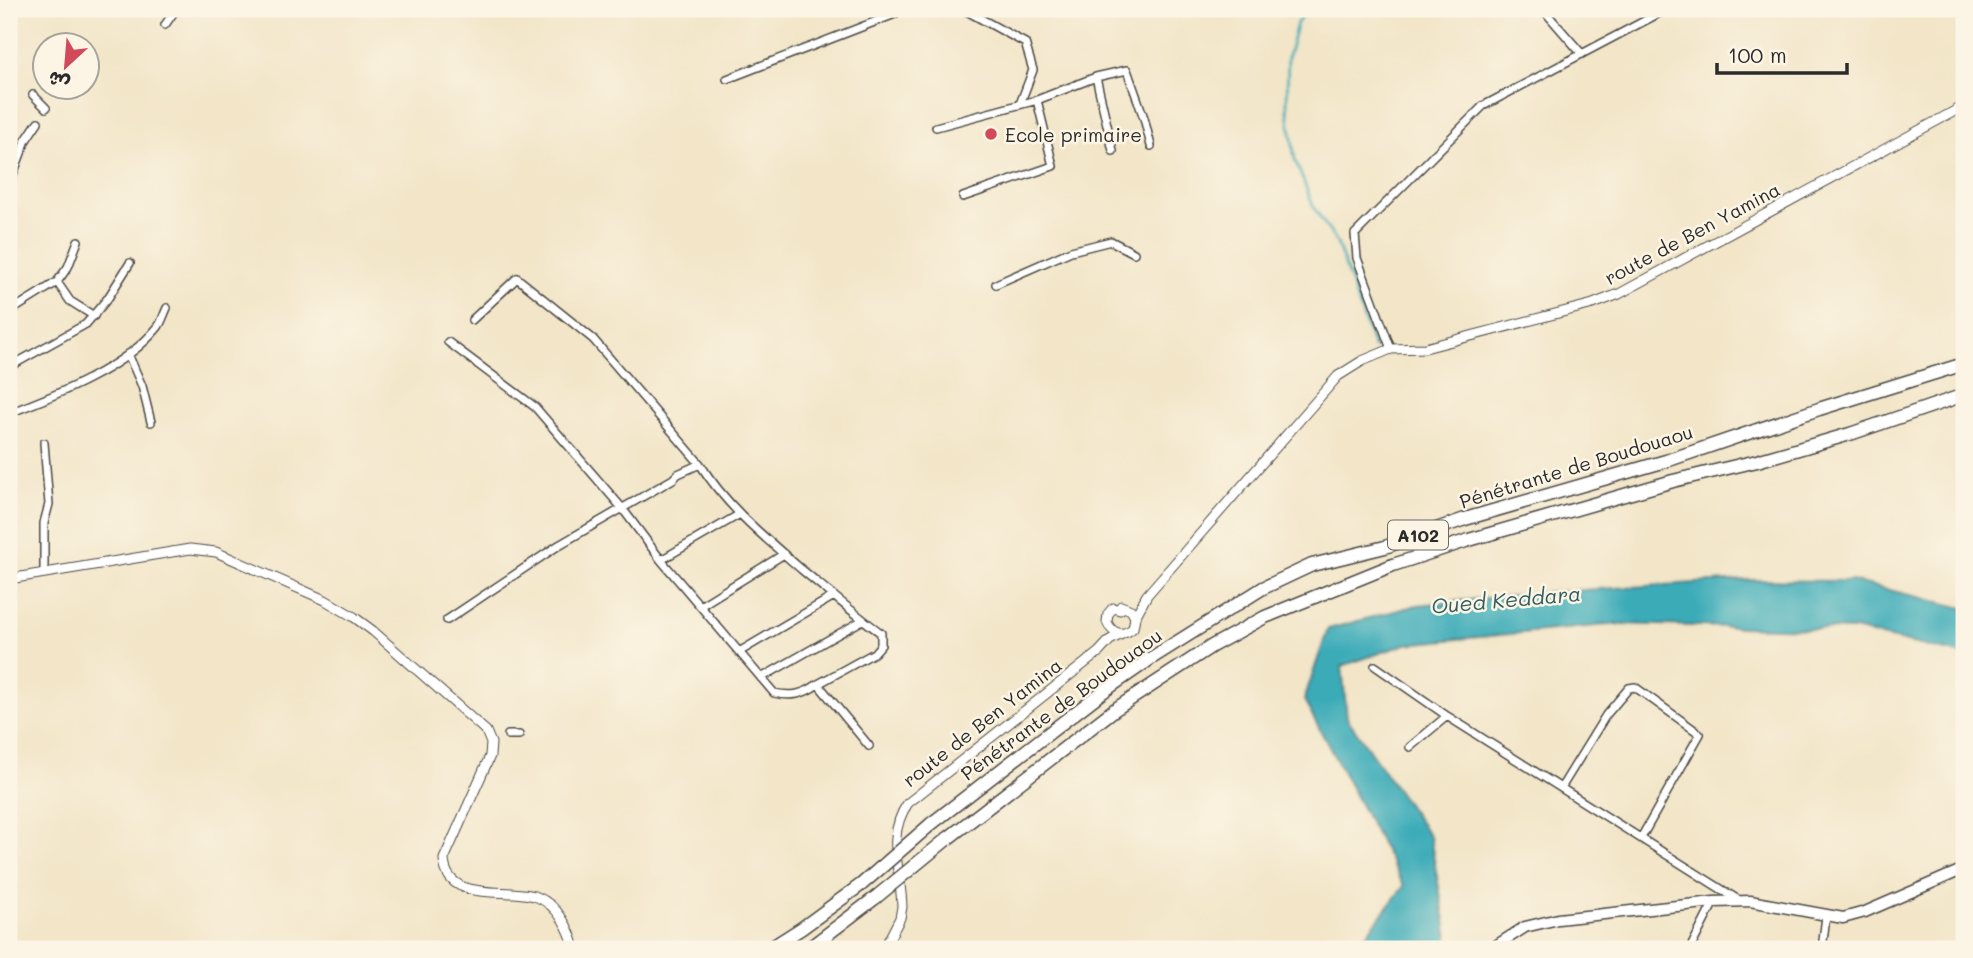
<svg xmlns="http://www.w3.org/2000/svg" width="1973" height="958" viewBox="0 0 1973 958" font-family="Mali,'Playpen Sans Arabic',sans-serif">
  <rect width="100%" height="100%" fill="#fcf5e5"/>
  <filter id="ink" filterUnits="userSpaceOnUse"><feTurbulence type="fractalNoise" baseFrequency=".0143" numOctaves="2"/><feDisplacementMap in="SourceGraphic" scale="14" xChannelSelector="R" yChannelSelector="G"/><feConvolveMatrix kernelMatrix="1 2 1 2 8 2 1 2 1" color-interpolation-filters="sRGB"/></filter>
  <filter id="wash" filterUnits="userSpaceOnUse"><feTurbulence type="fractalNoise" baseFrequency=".00686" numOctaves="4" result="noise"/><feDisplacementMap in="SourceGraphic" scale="28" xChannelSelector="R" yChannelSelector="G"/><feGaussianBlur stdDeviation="1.57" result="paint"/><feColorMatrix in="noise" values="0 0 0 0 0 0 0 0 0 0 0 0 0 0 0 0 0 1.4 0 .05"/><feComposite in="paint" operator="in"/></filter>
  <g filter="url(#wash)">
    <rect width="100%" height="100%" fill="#f2e5c8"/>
    <path fill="#3babb8" stroke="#336b72" stroke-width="2" d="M1745,580L1852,581L1964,608V655L1855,630L1617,624L1406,644L1342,666L1347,718L1430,837L1450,949H1355L1404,886L1304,700L1328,629L1417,605L1550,592Z"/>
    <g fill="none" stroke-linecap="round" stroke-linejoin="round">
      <path stroke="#3babb8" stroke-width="2.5" d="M1307,9L1297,23L1288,56L1287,105L1295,160L1314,208L1337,243L1374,348"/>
    </g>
  </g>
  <g filter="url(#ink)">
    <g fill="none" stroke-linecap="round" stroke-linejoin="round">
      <defs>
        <path id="minor" d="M963,9L1025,43L1033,70L1020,104
          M1548,15L1582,54
          M165,25L176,9
          M1096,77L1113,151
          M727,79L895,14
          M33,95L46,108
          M936,127L1037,100L1096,77L1127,70L1144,118L1151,146
          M9,185L26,140L38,122
          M963,197L1053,166L1037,100
          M57,282L70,301L94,316
          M996,284L1071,251L1111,241L1134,253
          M9,312L57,282L68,267L78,241
          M472,320L517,278L593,339L700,464C726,506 764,537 801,569C828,591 853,613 881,633V645L874,653L818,684L869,746
          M448,342L535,407L622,508L661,560
          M1391,349L1357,258L1355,234L1483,106L1667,9
          M128,354L142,386L151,422
          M9,367L86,324L108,298L130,263
          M9,413C57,395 125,368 158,327C162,322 164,314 167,308
          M740,514L661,560L774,693C791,697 803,695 818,684
          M44,572V523L49,504L44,443
          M700,606L784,554
          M447,620L559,545L673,479L678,474L700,464
          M739,652L834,596
          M1375,666L1447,716
          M761,678L863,620
          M508,735H519
          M1410,747L1447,716L1740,901
          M1561,788L1606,715L1629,688L1635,687L1700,734L1641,838
          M1690,949L1714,902
          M1822,949L1826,916"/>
        <path id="tertiary" d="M9,579L190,549L216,552L325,600L354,617L373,631L486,731L491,743L490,756L444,859C446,905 509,886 537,897C558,905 570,929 575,949
          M1135,617L1131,610L1121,606L1120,610L1113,608L1108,614L1107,622C1112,634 1123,637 1133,628L1135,617L1147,595L1338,376L1362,361L1391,349L1425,348L1593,304L1619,294L1964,106
          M884,949L900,918L902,907C901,869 885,836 908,803L1099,652L1110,640L1122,634"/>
        <path id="secondary" d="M1491,949L1525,927L1558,919L1714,902L1750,901L1843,918L1865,912L1964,869"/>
        <path id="motorway" d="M931,824L1101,693L1150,659L1263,588L1312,565L1385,547L1465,519L1666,461L1819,409L1964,364
          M947,839L1114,710L1212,646L1265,617L1393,565L1469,540L1673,481L1757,461L1850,434L1964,395
          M769,949L802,928L862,884
          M808,949L875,898"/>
      </defs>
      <use href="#minor" stroke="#494743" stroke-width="10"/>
      <use href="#tertiary" stroke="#494743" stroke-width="11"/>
      <use href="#secondary" stroke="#494743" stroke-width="13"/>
      <use href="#motorway" stroke="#494743" stroke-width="15"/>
      <use href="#minor" stroke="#fff" stroke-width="7"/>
      <use href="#tertiary" stroke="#fff" stroke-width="9"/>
      <use href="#secondary" stroke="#fff" stroke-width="10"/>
      <use href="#motorway" stroke="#fff" stroke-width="12"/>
      <defs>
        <path id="motorway-bridge" d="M862,884L931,824
          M875,898L947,839"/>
      </defs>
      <use href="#motorway-bridge" stroke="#494743" stroke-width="15" stroke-linecap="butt"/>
      <use href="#motorway-bridge" stroke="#fff" stroke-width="12"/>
    </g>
  </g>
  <circle fill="#d1495b" stroke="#fcf5e5" stroke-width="2.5" cx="991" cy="134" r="7"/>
  <g text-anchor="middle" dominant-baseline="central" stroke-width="5" stroke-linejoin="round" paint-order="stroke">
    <rect fill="#fcf5e5" stroke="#6a6863" stroke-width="2" x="1388" y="520.5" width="60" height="29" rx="5"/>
    <g font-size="18" font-weight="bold" fill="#2b2b2b">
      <text x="1418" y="535">A102</text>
    </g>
    <g font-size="19" fill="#2b2b2b" stroke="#fcf5e5" text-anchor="start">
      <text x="1005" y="134">Ecole primaire</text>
    </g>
    <g font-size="19" fill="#2b2b2b" stroke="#fcf5e5">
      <text transform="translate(1692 233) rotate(-28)">route de Ben Yamina</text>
      <text transform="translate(1576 466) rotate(-17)">Pénétrante de Boudouaou</text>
      <text transform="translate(1061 704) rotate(-36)">Pénétrante de Boudouaou</text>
      <text transform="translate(982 722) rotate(-38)">route de Ben Yamina</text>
    </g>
    <g font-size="21" font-style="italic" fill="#315e63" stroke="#fcf5e5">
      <text transform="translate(1506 599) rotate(-5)">Oued Keddara</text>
    </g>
  </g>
  <rect width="1973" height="958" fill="none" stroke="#fcf5e5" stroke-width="35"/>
  <g transform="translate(66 66) rotate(206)"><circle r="33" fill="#fcf5e5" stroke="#a8a49b" stroke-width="2"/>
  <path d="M0-5L12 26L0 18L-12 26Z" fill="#d1495b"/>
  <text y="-10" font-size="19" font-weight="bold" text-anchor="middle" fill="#2b2b2b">ش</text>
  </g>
  <path d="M1717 63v10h130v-10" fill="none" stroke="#2b2b2b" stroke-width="3.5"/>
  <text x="1728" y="63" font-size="21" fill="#2b2b2b" stroke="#fcf5e5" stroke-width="5" paint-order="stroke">100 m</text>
</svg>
